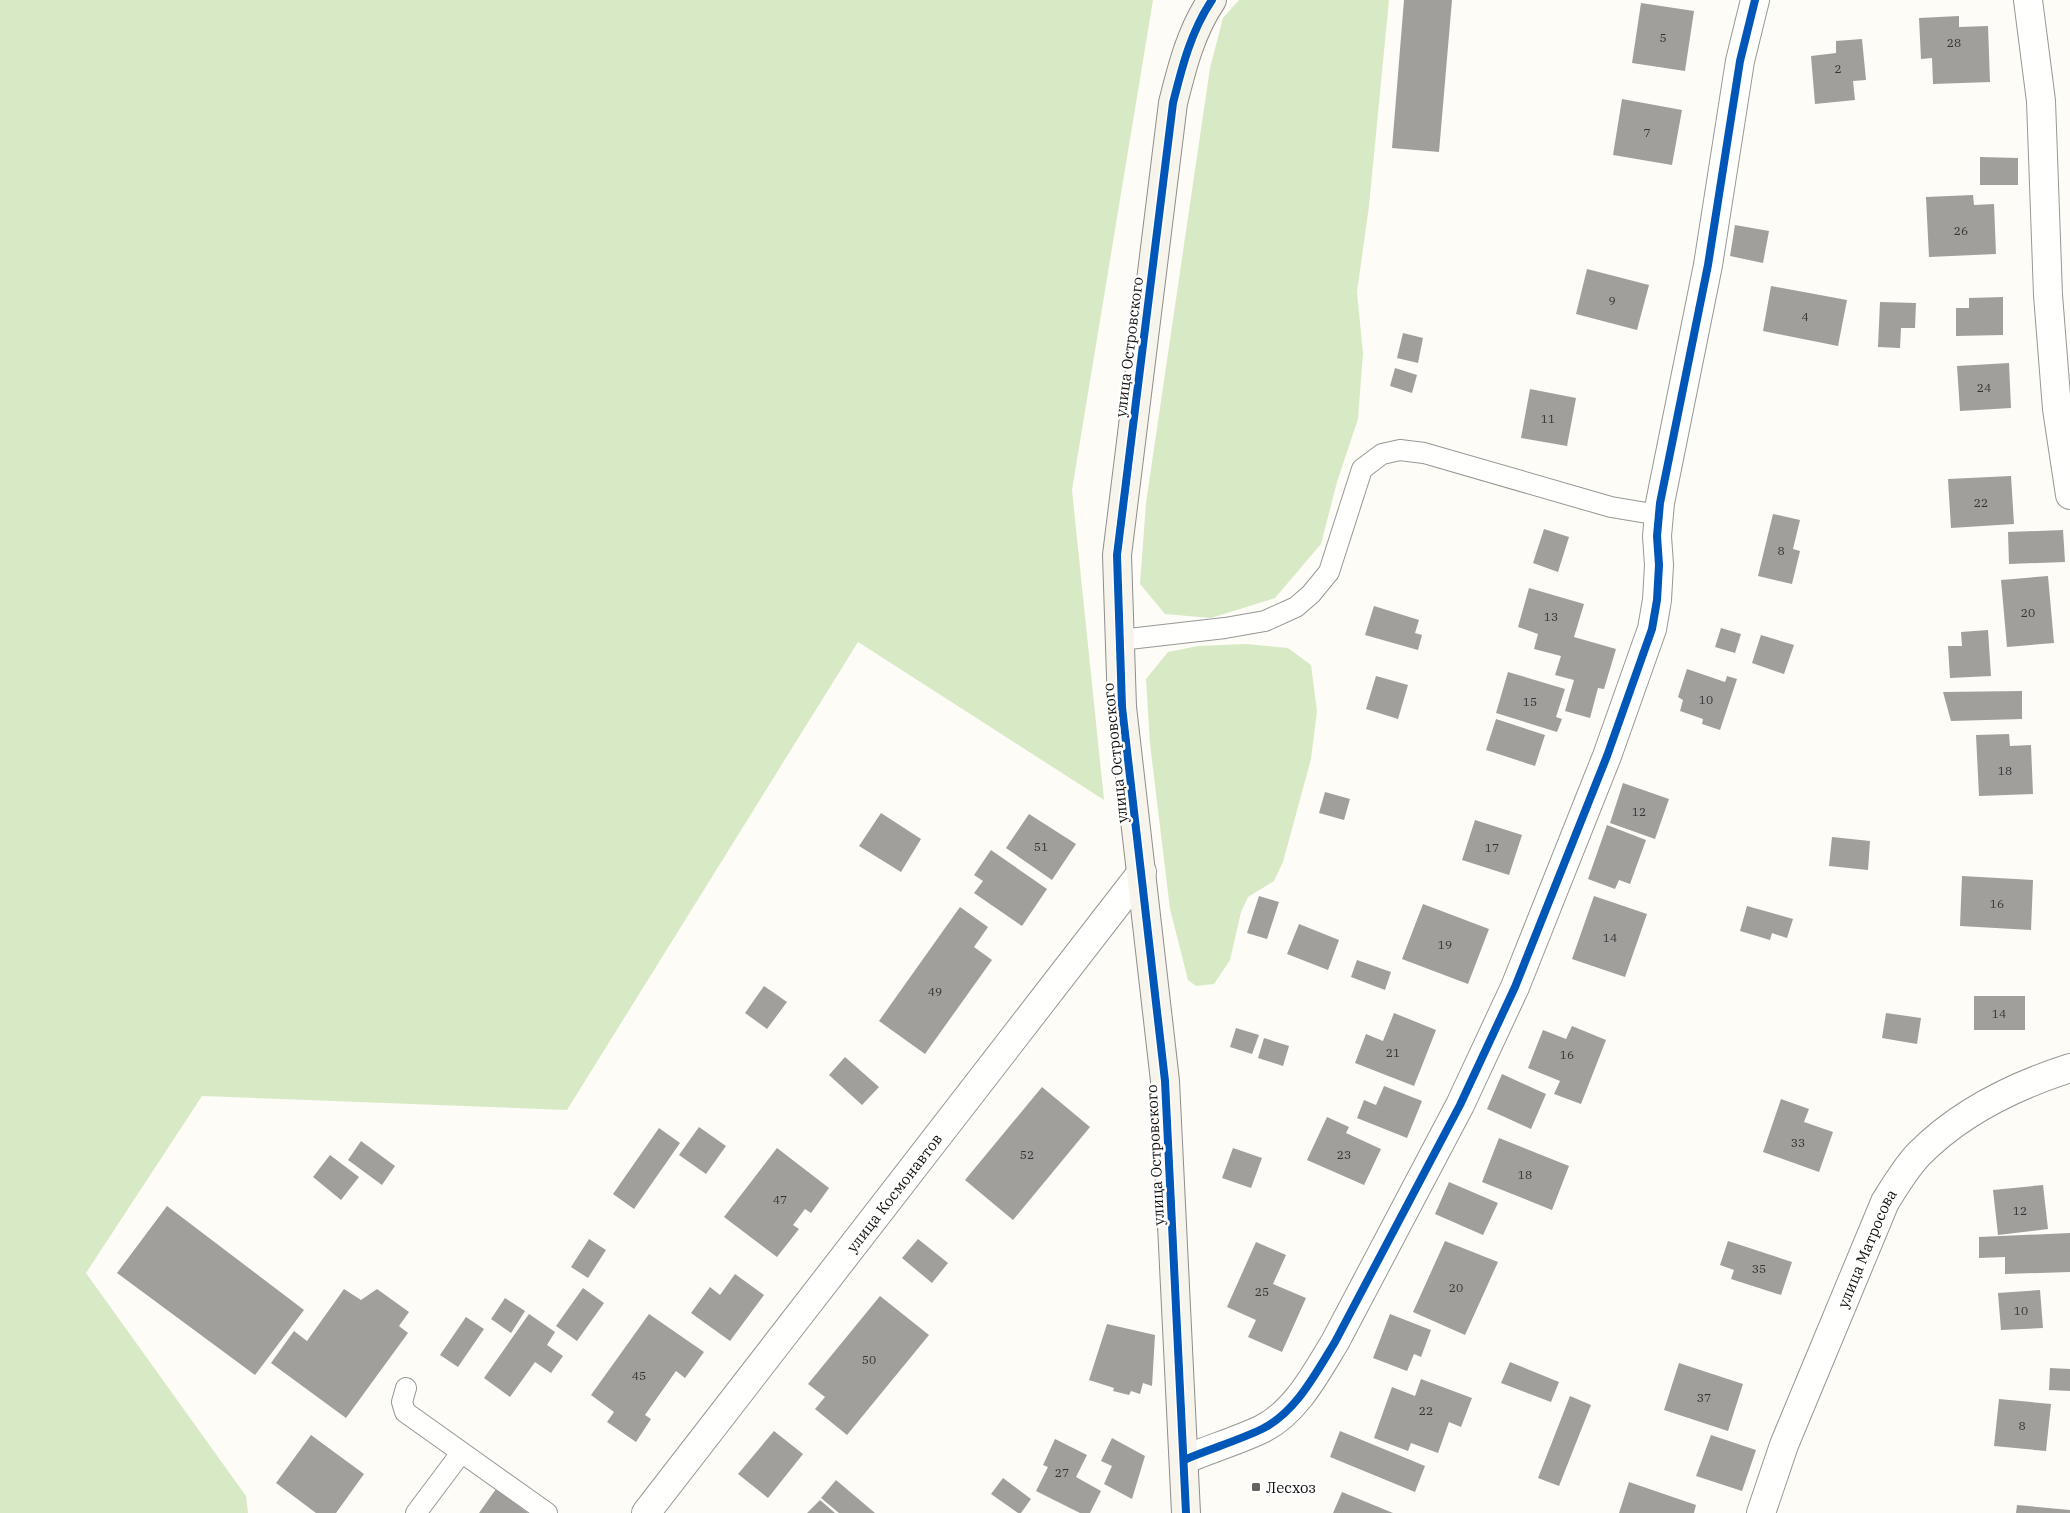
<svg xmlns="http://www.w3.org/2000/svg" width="2070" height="1513" viewBox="0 0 2070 1513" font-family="'IBM Plex Serif',serif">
  <rect width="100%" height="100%" fill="#fdfcf7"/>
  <path fill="#d8eac5" d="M0,0H1153L1072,490L1104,800L858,642L567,1110L202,1096L86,1273L246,1496L248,1513H0Z
    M1239,0H1389L1369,206L1357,292L1363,353L1358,419L1337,482L1321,544L1275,598L1211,618L1165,614L1140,584L1146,503L1210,68L1223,18Z
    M1247,644L1288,648L1311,665L1317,711L1311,759L1283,862L1274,881L1248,897L1241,912L1230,960L1214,984L1196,986L1188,980L1170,909L1150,744L1146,679L1168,652L1198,646Z"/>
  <path fill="#a19f9c" d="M1404,0H1452L1439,152L1392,148Z
    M1641,3L1694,11L1685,71L1632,63Z
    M1959,16V27L1988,26L1990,82L1933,84L1932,58L1921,59L1919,18Z
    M1862,39L1866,80L1853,81L1855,100L1815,104L1811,56L1836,53V41Z
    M1622,99L1682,110L1672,165L1613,155Z
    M1980,157L2018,158V185H1980Z
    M1973,195L1974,205L1994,204L1996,254L1929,257L1926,197Z
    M1735,225L1769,231L1763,263L1730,256Z
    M1587,269L1649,285L1637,330L1576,314Z
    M1771,286L1847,300L1838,346L1763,331Z
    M2003,297V335L1956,336V308H1969V298Z
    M1880,302L1916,303L1915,328H1901L1900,348L1878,347Z
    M1403,333L1423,338L1418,363L1397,358Z
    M2009,363L2011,408L1960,411L1957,366Z
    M1395,368L1417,375L1412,393L1390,386Z
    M1530,389L1576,398L1567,446L1521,438Z
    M2011,476L2014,524L1951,528L1948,479Z
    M1773,514L1800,520L1793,549L1800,551L1792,584L1758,576Z
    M1544,529L1569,537L1558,572L1533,563Z
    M2063,530L2065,562L2009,564L2008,532Z
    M2048,576L2054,643L2007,647L2001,580Z
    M1529,588L1584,604L1574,637L1616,649L1604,689L1598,688L1590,718L1565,711L1574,680L1555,675L1561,656L1534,649L1538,634L1518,627Z
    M1374,606L1419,620L1415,633L1422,635L1418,650L1365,635Z
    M1721,628L1741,634L1735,653L1715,647Z
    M1988,630L1991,676L1950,678L1948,646H1962L1961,632Z
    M1761,635L1794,645L1784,674L1752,663Z
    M1687,669L1725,682L1727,676L1737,679L1720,730L1702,724L1703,719L1680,711L1683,700L1678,697Z
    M1508,672L1565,689L1556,717L1562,719L1557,732L1496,713Z
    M1376,676L1408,685L1398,719L1366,709Z
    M2022,691V719L1951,721L1943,692Z
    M1496,719L1545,735L1535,766L1486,750Z
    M2009,734L2010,746L2031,745L2033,794L1979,796L1976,735Z
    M1623,783L1669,799L1655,839L1610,823Z
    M1325,792L1350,799L1344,820L1319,813Z
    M881,813L921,839L901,872L859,846Z
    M1029,814L1076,844L1052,880L1006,848Z
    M1475,820L1522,835L1509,875L1462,860Z
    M1607,825L1646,840L1630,884L1619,880L1615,889L1588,879Z
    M1832,837L1870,841L1868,870L1829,866Z
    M991,850L1047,889L1022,926L974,893L983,881L974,875Z
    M1962,876L2033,880L2031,930L1960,926Z
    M1259,896L1279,902L1267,939L1247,933Z
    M1594,896L1647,914L1625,977L1572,959Z
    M1423,904L1489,929L1468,984L1402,959Z
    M1747,906L1793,919L1787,938L1772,933L1770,940L1740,931Z
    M960,907L988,927L974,947L992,960L925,1054L879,1021Z
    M1299,924L1339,940L1328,970L1287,954Z
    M1357,960L1391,972L1385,990L1351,977Z
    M764,986L787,1002L767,1029L745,1013Z
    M1974,996H2025V1030H1974Z
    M1394,1013L1436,1030L1414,1086L1355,1063L1366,1034L1383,1041Z
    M1886,1013L1921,1018L1917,1044L1882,1038Z
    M1572,1026L1606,1040L1581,1104L1554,1094L1560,1081L1528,1068L1543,1030L1566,1039Z
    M1236,1028L1259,1035L1252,1054L1230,1047Z
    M1264,1038L1289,1046L1283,1066L1258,1058Z
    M845,1057L879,1087L862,1105L829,1075Z
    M1502,1074L1546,1094L1531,1129L1487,1109Z
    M1384,1086L1422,1101L1407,1138L1357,1118L1364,1100L1376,1105Z
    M1042,1087L1090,1127L1013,1220L965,1180Z
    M1781,1099L1809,1109L1804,1122L1833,1132L1819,1172L1763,1152Z
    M1327,1117L1349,1127L1346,1133L1381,1149L1364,1185L1307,1160Z
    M699,1127L726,1146L706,1174L679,1155Z
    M659,1128L680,1143L634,1209L613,1194Z
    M1499,1138L1569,1166L1552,1210L1482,1182Z
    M361,1141L395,1166L382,1185L348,1160Z
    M777,1148L829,1188L811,1213L805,1209L793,1225L799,1229L777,1257L724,1217Z
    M1233,1148L1262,1158L1251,1188L1222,1178Z
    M330,1155L359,1177L341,1200L313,1177Z
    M1449,1182L1498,1203L1483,1235L1435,1214Z
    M2043,1185L2048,1229L1998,1235L1993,1190Z
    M167,1206L304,1310L255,1375L117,1273Z
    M2070,1233V1272L2005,1274V1257L1979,1258V1237Z
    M589,1239L606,1250L588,1278L571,1267Z
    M918,1239L948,1263L932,1283L902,1258Z
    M1445,1241L1498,1262L1465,1335L1413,1312Z
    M1728,1241L1792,1262L1781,1295L1731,1279L1734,1270L1720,1265Z
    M1256,1242L1286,1255L1273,1284L1306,1298L1282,1352L1248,1337L1256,1320L1227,1307Z
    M735,1274L764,1295L730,1341L691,1313L710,1287L720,1295Z
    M583,1288L604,1303L577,1341L556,1326Z
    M344,1289L361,1300L377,1289L409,1312L399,1326L408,1333L346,1418L271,1363L294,1331L307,1341Z
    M2040,1290L2043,1328L2001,1330L1998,1293Z
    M880,1296L929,1335L847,1435L815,1409L825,1397L808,1384Z
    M505,1298L525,1311L511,1333L491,1319Z
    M529,1314L555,1332L547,1345L563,1356L551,1373L535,1362L510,1397L484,1378Z
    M649,1314L704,1352L685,1378L676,1371L645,1415L651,1419L636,1442L607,1422L614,1412L591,1395Z
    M1390,1314L1431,1330L1421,1357L1414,1354L1407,1371L1373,1358Z
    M466,1317L484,1329L458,1367L440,1355Z
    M1107,1324L1155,1335L1152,1386L1143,1383L1140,1394L1131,1391L1129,1395L1113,1391L1114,1388L1089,1380Z
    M1510,1362L1559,1382L1551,1402L1501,1383Z
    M1679,1363L1743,1384L1728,1431L1664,1410Z
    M2050,1368L2070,1369V1391L2049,1390Z
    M1421,1379L1472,1398L1461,1427L1449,1422L1438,1453L1411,1443L1408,1451L1374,1438L1392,1387L1415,1396Z
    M1570,1396L1591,1405L1559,1486L1538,1478Z
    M1999,1399L2051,1404L2046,1451L1994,1446Z
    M774,1431L803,1454L768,1498L738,1474Z
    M1340,1431L1425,1466L1415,1492L1330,1457Z
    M311,1435L364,1474L336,1513H316L276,1483Z
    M1711,1435L1756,1450L1742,1491L1696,1476Z
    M1112,1438L1145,1456L1132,1499L1104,1484L1112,1466L1101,1461Z
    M1055,1439L1087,1455L1076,1477L1101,1491L1090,1513H1080L1036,1491L1048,1467L1043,1465Z
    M1003,1478L1031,1499L1021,1513H1018L991,1494Z
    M836,1480L875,1513H839L821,1498Z
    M1629,1482L1696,1505L1694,1513H1619Z
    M496,1489L528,1513H479Z
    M1342,1492L1393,1513H1333Z
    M820,1500L835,1513H807Z
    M2017,1505L2070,1510V1513H2016Z"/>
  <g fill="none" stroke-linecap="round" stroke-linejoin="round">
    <defs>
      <path id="lane" d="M1120,640L1225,628L1265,621L1296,607L1311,594L1329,572L1362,469L1382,454L1400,450L1424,453L1611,507L1659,515
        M406,1388L402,1402L405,1412L547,1513
        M416,1513L461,1453"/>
      <g id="street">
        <path d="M2028,0L2041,101L2048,295L2057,409L2070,495"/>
        <path d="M1184,1460C1209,1449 1237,1441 1262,1429C1296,1412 1316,1373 1335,1342L1460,1105L1515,987L1607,756L1652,629L1657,600L1659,565L1657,536L1660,503L1708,265L1740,61L1755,0"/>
        <path id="s1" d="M646,1513L1142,872"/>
        <path id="s2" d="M1761,1513L1784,1445L1885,1202C1895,1186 1905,1169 1918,1155C1960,1112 2014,1086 2070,1068"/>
      </g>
      <path id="secondary" d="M1186,1513L1165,1081L1122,707L1117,555L1173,103C1182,67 1191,31 1212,0"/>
    </defs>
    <use href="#lane" stroke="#979795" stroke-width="22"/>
    <use href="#street" stroke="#979795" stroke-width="30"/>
    <use href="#secondary" stroke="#8e8d8b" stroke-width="30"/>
    <use href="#lane" stroke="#fffffe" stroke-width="20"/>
    <use href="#street" stroke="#fffffe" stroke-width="28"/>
    <use href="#secondary" stroke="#f6f4eb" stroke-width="28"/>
    <defs>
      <path id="cycleway" d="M1184,1460C1209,1449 1237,1441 1262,1429C1296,1412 1316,1373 1335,1342L1460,1105L1515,987L1607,756L1652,629L1657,600L1659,565L1657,536L1660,503L1708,265L1740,61L1755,0
        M1186,1513L1165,1081L1122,707L1117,555L1173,103C1182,67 1191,31 1212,0"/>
    </defs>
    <use href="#cycleway" stroke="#fff" stroke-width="11"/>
    <use href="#cycleway" stroke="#0057b8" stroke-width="8"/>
  </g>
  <rect fill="#646362" stroke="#fff" stroke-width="2" x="1251" y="1482" width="10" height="10" rx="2.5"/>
  <g text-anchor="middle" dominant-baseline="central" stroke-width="5" stroke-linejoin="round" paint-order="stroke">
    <g font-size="12" fill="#353434">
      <text x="1663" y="37">5</text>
      <text x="1954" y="42">28</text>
      <text x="1838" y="68">2</text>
      <text x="1647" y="132">7</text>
      <text x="1961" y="230">26</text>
      <text x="1612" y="300">9</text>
      <text x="1805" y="316">4</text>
      <text x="1984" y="387">24</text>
      <text x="1548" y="418">11</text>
      <text x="1981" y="502">22</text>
      <text x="1781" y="550">8</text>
      <text x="2028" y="612">20</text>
      <text x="1551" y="616">13</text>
      <text x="1706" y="699">10</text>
      <text x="1530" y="701">15</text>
      <text x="2005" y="770">18</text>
      <text x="1639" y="811">12</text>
      <text x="1041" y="846">51</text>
      <text x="1492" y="847">17</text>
      <text x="1997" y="903">16</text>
      <text x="1610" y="937">14</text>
      <text x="1445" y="944">19</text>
      <text x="935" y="991">49</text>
      <text x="1999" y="1013">14</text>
      <text x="1393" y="1052">21</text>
      <text x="1567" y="1054">16</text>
      <text x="1798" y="1142">33</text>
      <text x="1027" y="1154">52</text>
      <text x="1344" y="1154">23</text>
      <text x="1525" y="1174">18</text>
      <text x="780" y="1199">47</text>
      <text x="2020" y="1210">12</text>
      <text x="1759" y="1268">35</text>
      <text x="1456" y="1287">20</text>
      <text x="1262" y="1291">25</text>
      <text x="2021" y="1310">10</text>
      <text x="869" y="1359">50</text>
      <text x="639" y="1375">45</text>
      <text x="1704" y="1397">37</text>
      <text x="1426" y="1410">22</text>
      <text x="2022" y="1425">8</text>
      <text x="1062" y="1472">27</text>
    </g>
    <g font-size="15" fill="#111" stroke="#fff">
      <text transform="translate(1129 347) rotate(-83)">улица Островского</text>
      <text transform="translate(1115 753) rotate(-96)">улица Островского</text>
      <text transform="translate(1155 1155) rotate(-93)">улица Островского</text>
      <text stroke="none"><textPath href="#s1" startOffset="405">улица Космонавтов</textPath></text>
      <text stroke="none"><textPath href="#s2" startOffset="285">улица Матросова</textPath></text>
    </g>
    <g font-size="15" fill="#111" stroke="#fff" text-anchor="start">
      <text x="1266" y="1487">Лесхоз</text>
    </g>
  </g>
</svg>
